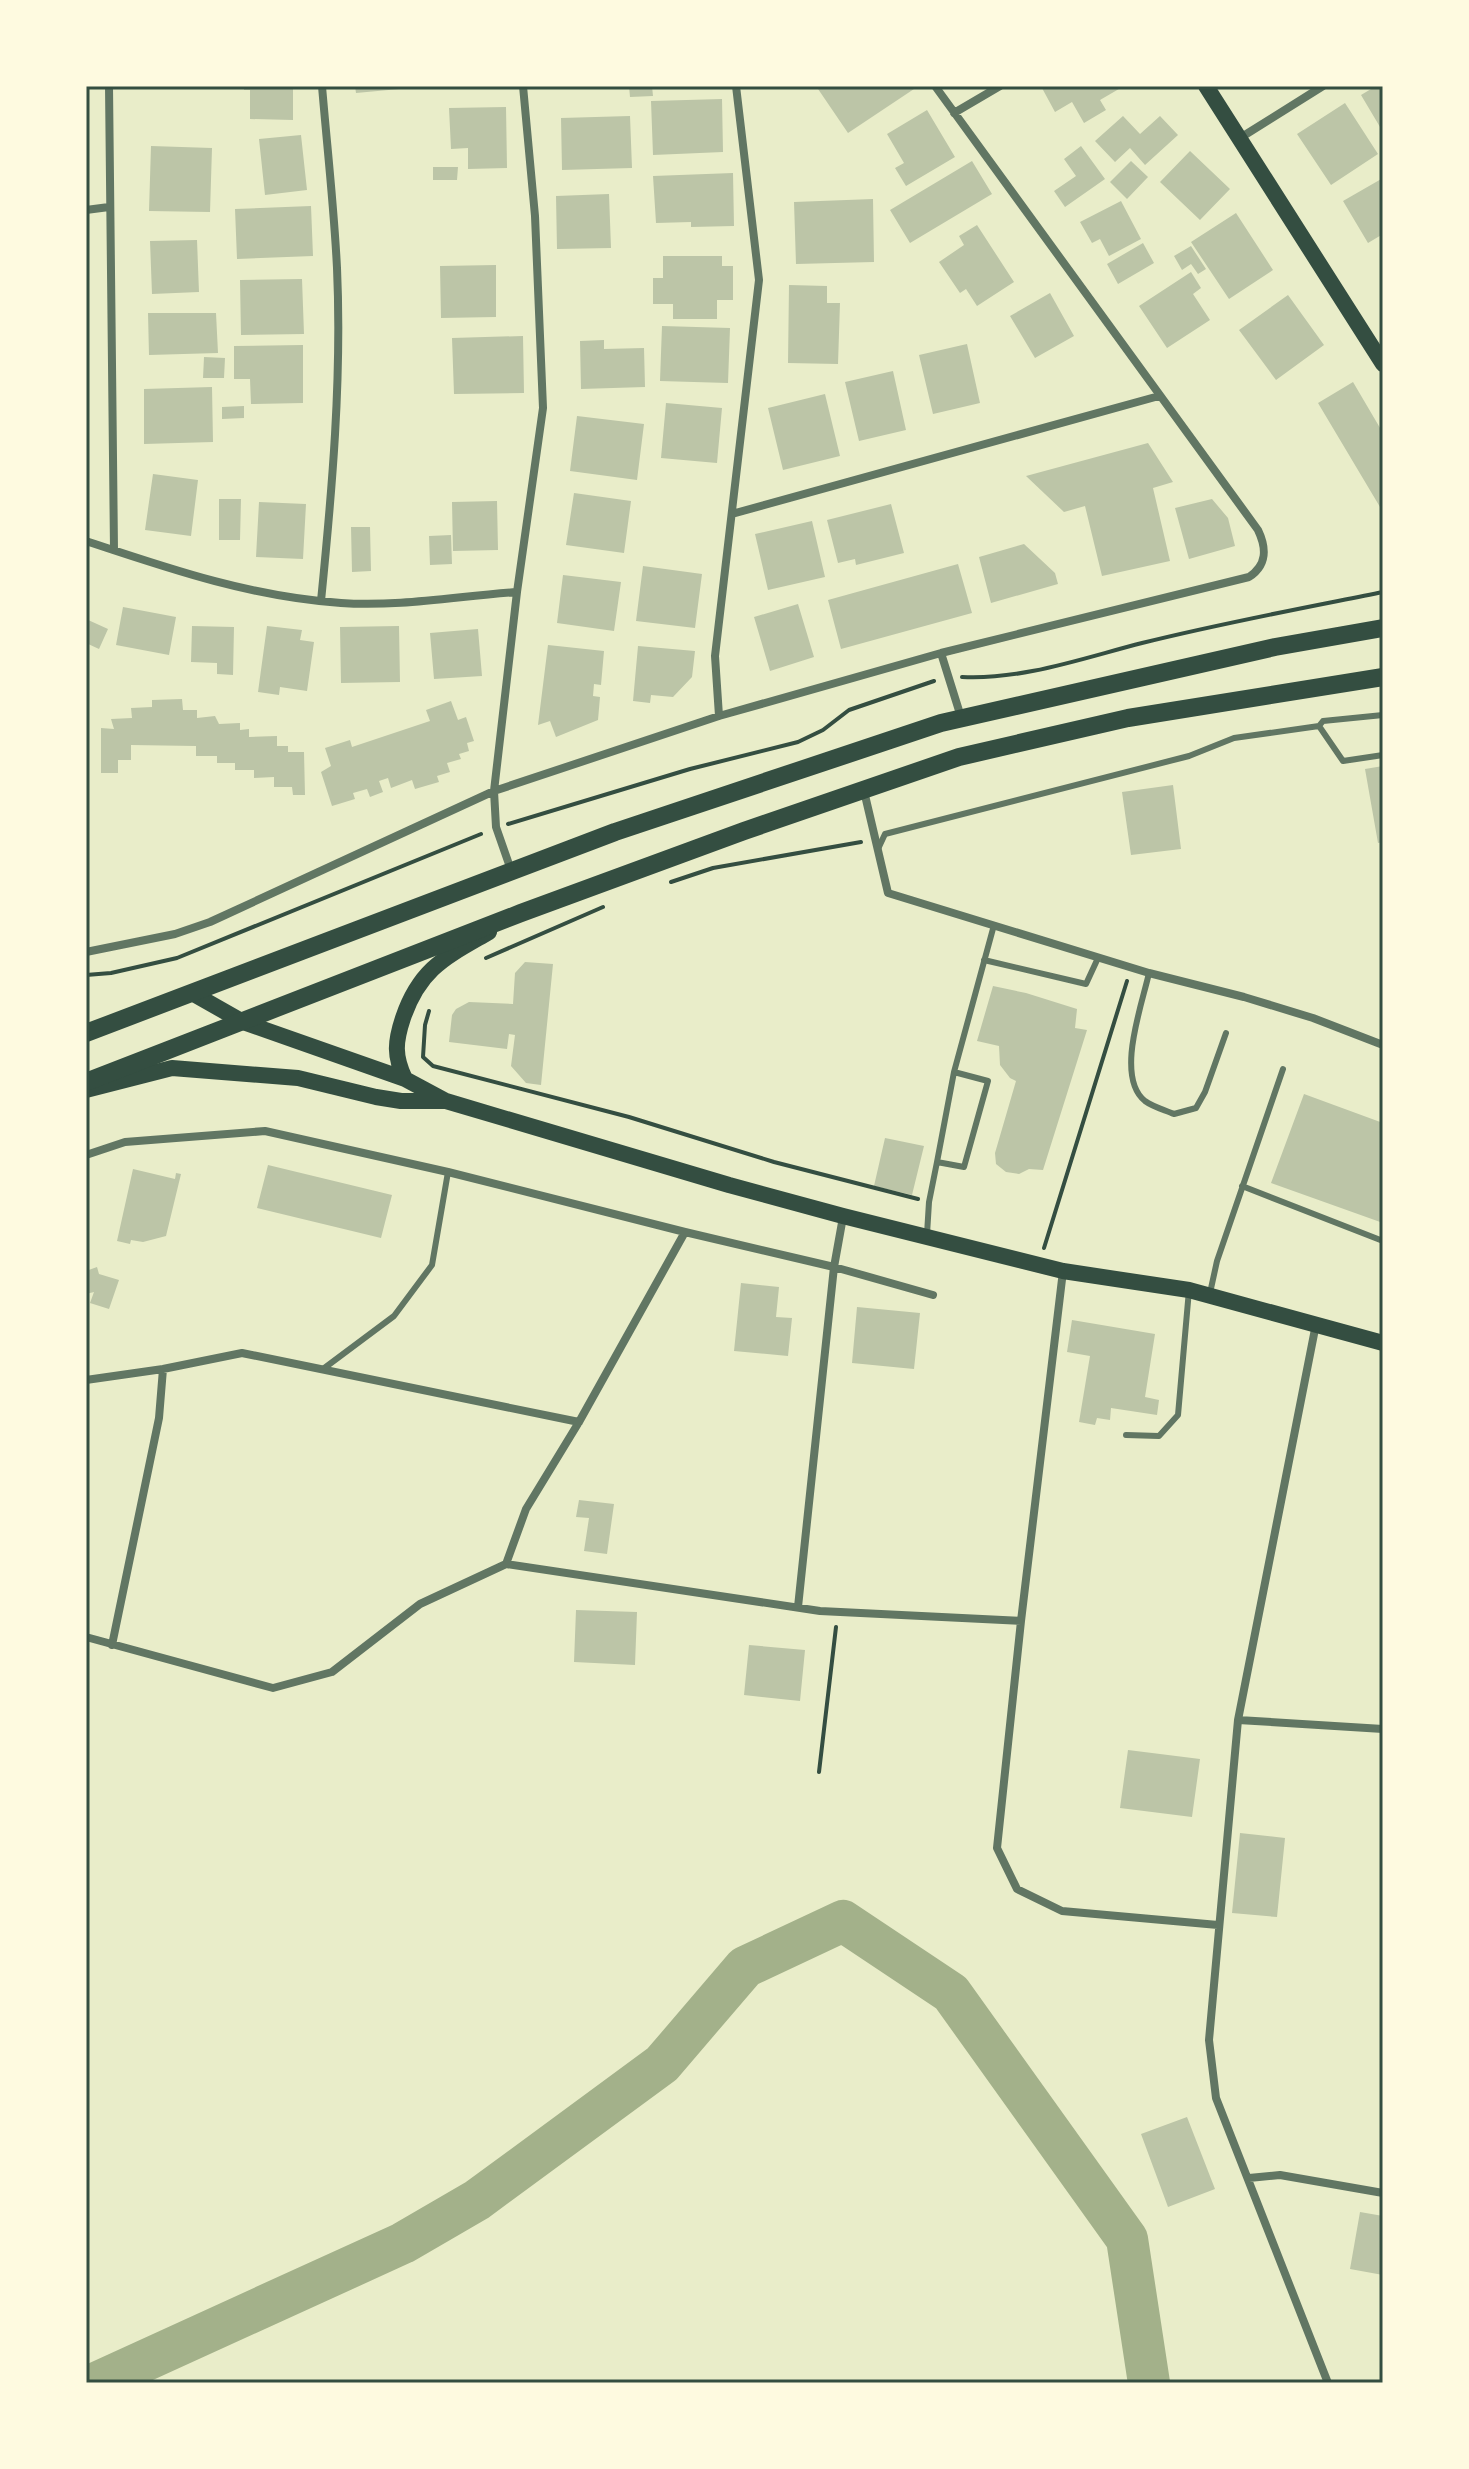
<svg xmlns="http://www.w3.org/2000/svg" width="1469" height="2469" viewBox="0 0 1469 2469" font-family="Roboto,sans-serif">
  <rect width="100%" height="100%" fill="#e9edc9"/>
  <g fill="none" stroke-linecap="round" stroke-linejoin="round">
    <path stroke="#a3b18a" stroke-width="42" d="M96,2383L403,2243L477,2200L662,2064L745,1967L843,1921L951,1993L1127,2239L1149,2383"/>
  </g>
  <path fill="#bcc5a7" d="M244,86H293V120L250,119V90H244Z
    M355,86H410V88L356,93Z
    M629,86H652L653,96L630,97Z
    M816,86H912L914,89L848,133Z
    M1046,86H1124L1100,100L1106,110L1084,123L1072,102L1055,112L1042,88Z
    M1376,86H1383V132L1361,95Z
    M722,99L723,152L653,155L651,101Z
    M1345,103L1378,154L1331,185L1297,134Z
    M506,107L507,168L468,169V148L451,149L449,108Z
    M927,110L955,157L906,186L895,168L904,163L887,134Z
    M630,116L632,168L562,170L561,118Z
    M1123,116L1140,134L1160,116L1178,135L1145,165L1130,148L1115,162L1095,141Z
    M301,135L307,190L265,195L259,139Z
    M151,146L212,148L210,212L149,211Z
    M1081,146L1105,179L1065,207L1054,191L1076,176L1064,159Z
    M1190,151L1230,189L1200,220L1160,182Z
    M972,161L992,194L910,243L890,210Z
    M1131,161L1148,177L1127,199L1110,182Z
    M433,167H458L457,180H433Z
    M733,173L734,226L691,227V222L656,223L653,176Z
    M1383,178V234L1368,243L1343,201Z
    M609,194L611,248L557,249L556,196Z
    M873,199L874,262L796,264L794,202Z
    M1121,201L1141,239L1109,256L1100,239L1092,243L1080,222Z
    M311,206L313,256L237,259L235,209Z
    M1236,213L1273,270L1229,299L1191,242Z
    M977,225L1014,282L977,306L966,289L960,293L939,262L964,245L959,236Z
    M197,240L199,292L152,294L150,241Z
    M1143,243L1154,263L1118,284L1107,264Z
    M1191,246L1206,269L1198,274L1191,264L1182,270L1174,256Z
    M663,256H722V266H733V300H717V319H673V304H653V278H663Z
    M496,265V317L441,318L440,266Z
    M1191,272L1201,288L1193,294L1210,320L1167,348L1139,306Z
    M302,279L304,334L241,335L240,280Z
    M789,285L827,286V303H840L838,364L788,363Z
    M1050,293L1074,336L1035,358L1010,316Z
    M1288,295L1324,345L1276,380L1239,330Z
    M148,313H216L218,353L149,355Z
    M662,326L730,328L728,383L660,381Z
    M523,336L524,393L454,394L452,338Z
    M604,340V349L644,348L645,387L581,389L580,341Z
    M967,344L980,403L933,414L919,355Z
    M303,345V403L251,404L250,379H234V346Z
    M204,357L225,358L224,378H203Z
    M893,371L906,430L859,441L845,382Z
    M1353,382L1383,433V512L1318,403Z
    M212,387L213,442L144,444V389Z
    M825,394L840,456L783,470L768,408Z
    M666,403L722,408L717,463L661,458Z
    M244,406V418L222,419V407Z
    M577,416L644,424L637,480L570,471Z
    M1148,443L1173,482L1153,488L1170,561L1102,576L1085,506L1064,512L1026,476Z
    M153,474L198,480L191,536L145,530Z
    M574,493L631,501L624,553L566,545Z
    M219,499H241L240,540H219Z
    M1212,499L1228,518L1235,546L1189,559L1175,508Z
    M497,501L498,550L453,551L452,502Z
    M259,502L306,504L303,559L256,557Z
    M891,504L904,553L856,565L855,559L838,563L827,520Z
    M812,521L825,577L768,590L755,534Z
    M351,527H370L371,571L352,572Z
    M451,535L452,564L430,565L429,536Z
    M1024,544L1055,573L1058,584L991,603L979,557Z
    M958,564L972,613L841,649L828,600Z
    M643,566L702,574L695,628L636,621Z
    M563,575L621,582L614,631L557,623Z
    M798,604L814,657L770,671L754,617Z
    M123,607L176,617L169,655L116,645Z
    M86,619L108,629L99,649L86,643Z
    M192,626L234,627L233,675L217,674V663L191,662Z
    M267,626L302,630L300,640L314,642L307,691L280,687L279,695L258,692Z
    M399,626L400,682L341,683L340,627Z
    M478,629L482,676L434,679L430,633Z
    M548,645L604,651L601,685L594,684L593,696L600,697L598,720L556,737L550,721L538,725Z
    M638,646L695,651L692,677L673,697L651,695L650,703L633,701Z
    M182,699L183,710H197V718L215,716L219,724L240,723V730L249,729V737L277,736V746H288V752H304L305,795H293L292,787H274V777L254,778V770H235V763H217V756H196V746L131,745V760H118V773H101V728L114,729L111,719L132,718L131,708L152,707V700Z
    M451,701L458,720L466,717L474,741L467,743L469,751L459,754L461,759L447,763L450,772L437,776L439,782L415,789L412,780L391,788L388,778L379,781L383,792L370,797L367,789L353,793L355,799L332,806L321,772L331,766L325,748L350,740L352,747L430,721L426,710Z
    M1383,766V842L1378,843L1365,769Z
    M1173,785L1181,849L1131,855L1122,792Z
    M525,962L553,964L541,1085L526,1083L511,1066L515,1035L509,1034L507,1049L449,1042L452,1015L456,1009L469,1002L513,1004L515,973Z
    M993,986L1026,993L1077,1009L1075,1028L1087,1030L1043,1170L1029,1169L1019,1174L1006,1172L996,1164L995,1153L1016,1081L1010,1078L1000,1065L999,1046L977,1041Z
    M1304,1094L1383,1123V1223L1271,1183Z
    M885,1138L924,1146L912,1195L874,1186Z
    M268,1165L392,1195L381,1238L257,1208Z
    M133,1169L175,1179L176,1173L181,1174L166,1236L143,1242L131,1240L130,1244L117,1241Z
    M97,1267L99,1274L119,1280L109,1309L90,1303L94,1292L86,1294V1271Z
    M741,1283L779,1287L776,1317L792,1318L788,1356L734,1351Z
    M857,1307L920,1313L914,1369L852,1363Z
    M1072,1320L1155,1334L1145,1397L1159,1400L1157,1415L1111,1408L1110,1420L1097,1418L1095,1425L1079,1422L1090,1356L1067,1352Z
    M579,1500L614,1504L607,1554L584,1551L589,1518L576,1517Z
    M576,1610L637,1612L635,1665L574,1662Z
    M749,1645L805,1650L800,1701L744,1695Z
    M1128,1750L1200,1759L1192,1817L1120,1808Z
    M1240,1833L1285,1838L1277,1917L1232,1913Z
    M1187,2117L1215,2189L1168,2207L1141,2134Z
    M1360,2212L1383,2216V2275L1350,2269Z"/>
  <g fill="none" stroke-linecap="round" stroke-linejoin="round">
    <path stroke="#344e41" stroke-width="4" d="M962,677C1023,680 1083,658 1142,643C1222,623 1303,608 1383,592
      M508,824L690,769L798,742L823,730L849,710L934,681
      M671,882L713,868L861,842
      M486,958L603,907
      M86,975L111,973L177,958L481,834
      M429,1011L425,1025L423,1057L433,1066L629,1117L774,1162L918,1199
      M1044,1248L1127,981
      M819,1772L836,1627"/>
    <path stroke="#617663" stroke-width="6" d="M1319,726L1343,761L1383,755
      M878,849L885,834L1189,756L1234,738L1319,726L1323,721L1383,715
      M984,960L1086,984L1098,958
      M1149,973C1142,1005 1115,1077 1145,1101C1153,1107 1165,1110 1174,1114L1196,1108L1205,1092L1226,1033
      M937,1162L954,1072
      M1242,1186L1383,1241
      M927,1234L929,1202L937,1162L964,1167L988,1081L954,1072L994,925
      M1210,1293L1217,1261L1283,1069
      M323,1369L394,1316L432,1265L448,1172
      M1126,1435L1159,1436L1178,1415L1189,1290"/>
    <path stroke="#617663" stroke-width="8" d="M109,86L114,550
      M954,113L1000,86
      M1240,138L1323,86
      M86,210L109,207
      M732,514L1159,396
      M86,541C170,569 252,597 341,603C400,607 458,596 517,592
      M321,601C332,491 342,378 337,268C334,207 327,146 322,86
      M941,653L961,717
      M719,716L715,656L759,280L736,86
      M864,791L888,893L1149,973L1244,997L1313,1018L1383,1045
      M511,870L496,827L494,791L517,592L543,408L535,216L523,86
      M86,952L175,934L210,922L494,791L719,716L941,653L1249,577C1267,565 1267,549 1258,530L935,86
      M86,1155L125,1142L265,1131L448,1172L685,1232L834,1267L933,1295
      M1063,1271L1021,1621L997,1848L1017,1889L1062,1911L1218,1925
      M1316,1324L1238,1720L1209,2040L1216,2098L1328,2383
      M86,1380L163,1369L242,1353L579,1422
      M506,1564L820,1611L1021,1621
      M506,1564L526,1509L579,1422L685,1232
      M798,1607L834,1267L843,1217
      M86,1637L273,1688L332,1672L420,1604L506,1564
      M112,1645L159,1418L163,1369
      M1238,1720L1383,1729
      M1249,2178L1280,2175L1383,2193"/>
    <path stroke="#344e41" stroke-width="16" d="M1206,86L1383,364
      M192,993L243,1022L405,1079L446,1101L729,1185L843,1216L1063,1271L1189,1290L1383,1343
      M405,1079C394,1056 395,1042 403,1018C420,968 446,957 489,932
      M86,1090L172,1068L298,1078L376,1097L401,1101H444"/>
    <path stroke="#344e41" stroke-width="18" d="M86,1033L615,832L941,723L1275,647L1383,628
      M86,1082L521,913L744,831L959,757L1128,718L1383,677"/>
  </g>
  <rect width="1469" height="2469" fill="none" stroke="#fefae0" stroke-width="176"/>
  <rect x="88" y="88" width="1293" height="2293" fill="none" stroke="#344e41" stroke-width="3"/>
</svg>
